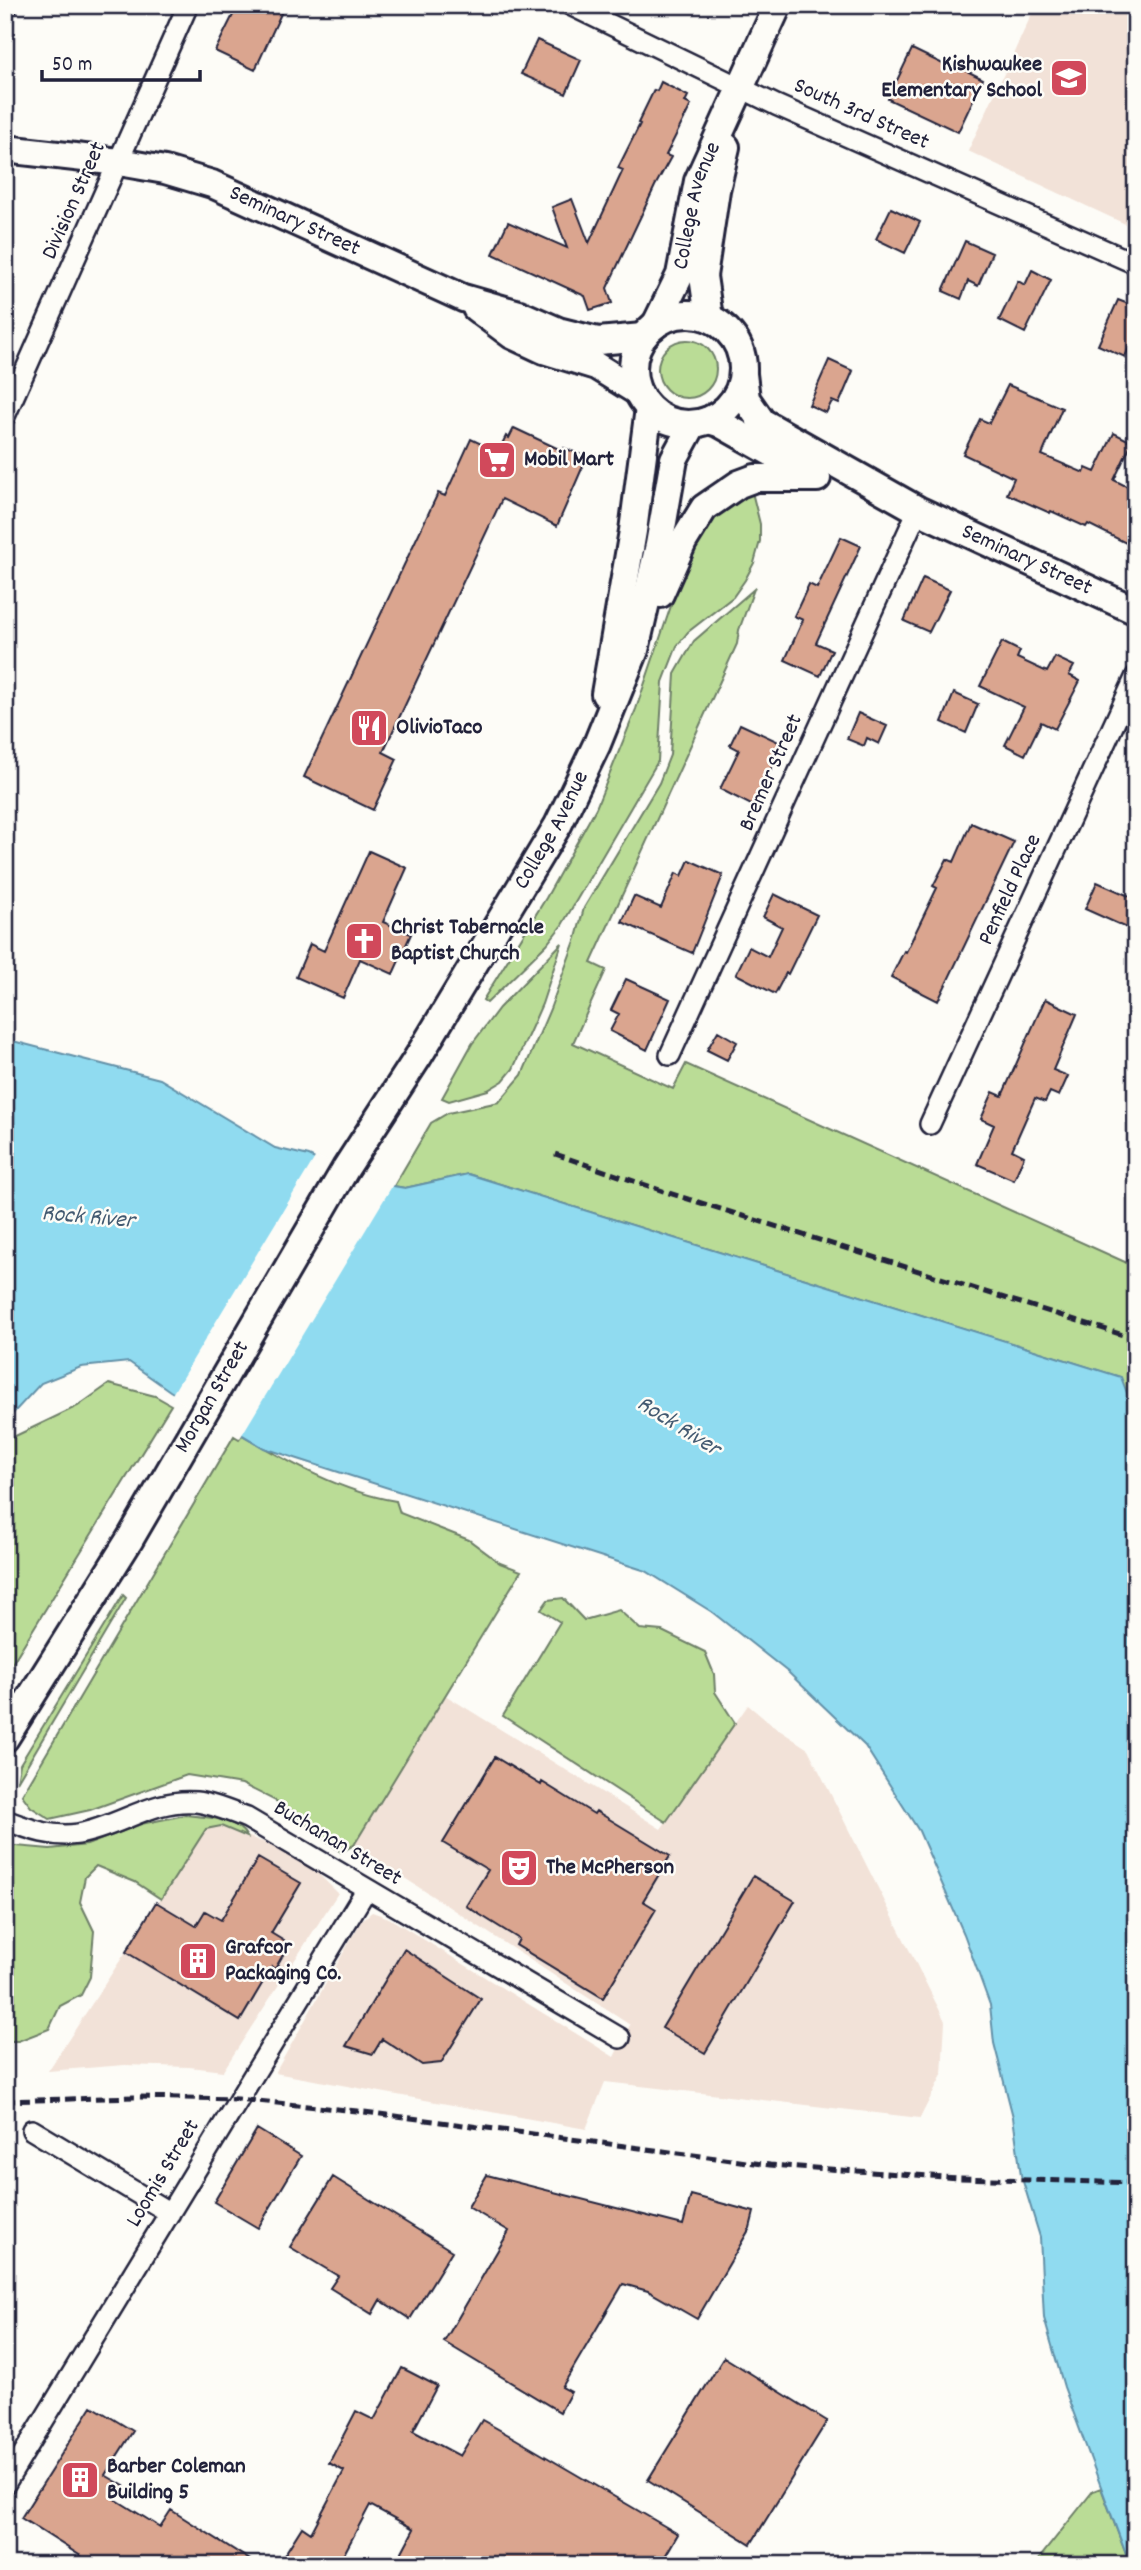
<svg xmlns="http://www.w3.org/2000/svg" width="1141" height="2570" viewBox="0 0 1141 2570" font-family="Dekko,sans-serif">
  <rect width="100%" height="100%" fill="#fdfcf7"/>
  <filter id="ink" filterUnits="userSpaceOnUse"><feTurbulence type="fractalNoise" baseFrequency=".0143" numOctaves="2"/><feDisplacementMap in="SourceGraphic" scale="14" xChannelSelector="R" yChannelSelector="G"/><feConvolveMatrix kernelMatrix="1 2 1 2 8 2 1 2 1" color-interpolation-filters="sRGB"/></filter>
  <g filter="url(#ink)">
    <path fill="#f2e2d8" d="M1036,5H1136V229L968,151Z
      M445,1695L661,1829L748,1705L773,1726L808,1749L945,2021L942,2075L920,2118L605,2082L586,2129L275,2073L362,1920L372,1912L389,1918L614,2057L630,2025L354,1845Z
      M220,1826L268,1844L309,1865L338,1893L223,2071L189,2067L125,2065L48,2071L206,1829Z"/>
    <path fill="#badc96" stroke="#6e7f68" stroke-width="2" d="M658 369a29 29 0 1 1 58 0a29 29 0 1 1-58 0Z
      M751,488L760,524V541L754,563L745,580L733,597L688,632L677,646L663,682L658,761L562,925L547,944L487,1003L483,1000L546,898L596,808L636,709L691,547L714,510Z
      M754,589L739,630L737,644L591,963L606,970L573,1043L673,1089L686,1064L1136,1267V1417L1120,1377L468,1174L405,1188L394,1186L431,1123L448,1113L499,1102L522,1075L550,1009L576,938L584,908L659,783L670,755L675,674L694,641Z
      M562,943L542,1004L513,1069L503,1081L488,1090L449,1101L442,1098L472,1044L499,1008Z
      M109,1384L155,1396L171,1405L5,1675V1441L78,1406Z
      M242,1435C288,1462 344,1493 396,1501L400,1513L469,1540L500,1563L521,1571L354,1845L341,1852L278,1802L242,1784L187,1775L90,1810L50,1819L31,1807L22,1795L234,1436L239,1439Z
      M123,1595L126,1598L17,1782L20,1764Z
      M563,1598L584,1620L619,1610L640,1629L662,1631L705,1652L714,1674L715,1692L735,1723L666,1822L503,1716L560,1622L541,1610L548,1600Z
      M185,1815C206,1817 236,1817 247,1837L221,1826L206,1829L161,1899L135,1882L96,1866L85,1877L80,1902L94,1931L90,1977L81,1995L60,2006L49,2029L18,2041H5V1845L50,1849L87,1845L141,1824Z
      M1101,2488L1130,2565H1034L1093,2491Z"/>
    <path fill="#90dbf0" stroke="#6491a8" stroke-width="2" d="M5,1039L160,1079L275,1148L309,1156L357,1180L405,1188L468,1174L1121,1377L1136,1417V2565H1130L1064,2387L1044,2318L1040,2237L1021,2175L1013,2117L994,2043L990,2005L964,1934L919,1831L865,1746L789,1673L712,1612L646,1571L264,1448L170,1391L129,1362L81,1367L41,1383L5,1422Z"/>
    <path fill="#fdfcf7" d="M316,1156L358,1177L394,1183L240,1438L171,1396Z"/>
    <path fill="#daa58f" stroke="#22223b" stroke-width="2" d="M238,5H285L255,70L215,51Z
      M537,40L581,60L566,94L521,74Z
      M912,49L955,70L957,66L983,79L958,132L888,99Z
      M661,82L688,96L685,102L691,105L666,155L671,157L655,186L607,288L612,303L590,310L585,296L493,254L508,222L567,248L552,207L572,199L589,243L623,170L618,168L640,124L638,123L654,90L657,91Z
      M891,208L920,222L905,253L876,239Z
      M965,241L992,253L978,286L968,281L961,299L943,291Z
      M1032,270L1051,280L1025,333L999,320L1018,281L1025,285Z
      M1118,300L1136,307V331L1125,357L1098,345Z
      M829,360L853,371L839,404L832,401L826,413L809,405Z
      M1008,385L1062,408L1042,455L1084,473L1086,468L1095,472L1114,433L1132,442L1114,480L1136,491V548L1088,524L1086,527L1051,511L1050,513L1007,494L1014,478L963,454L980,419L989,423Z
      M514,428L563,451L564,448L587,457L557,526L502,499L383,752L397,759L373,810L304,777L438,493L445,496L471,439L498,452L506,436L509,438Z
      M841,537L861,546L816,643L832,650L820,676L785,660L803,620L794,616L809,584L817,588Z
      M923,578L950,590L929,632L904,621Z
      M1002,642L1020,651L1017,658L1047,672L1055,657L1074,666L1069,675L1080,681L1055,729L1041,722L1025,755L1005,745L1024,707L980,686Z
      M954,693L978,704L966,733L942,722Z
      M858,713L887,726L879,744L867,738L864,746L847,739Z
      M740,724L783,744L753,806L720,789L739,750L730,745Z
      M971,823L1014,842L938,1001L891,977L904,951L906,952L937,888L933,886L947,859L954,862Z
      M369,851L407,868L383,922L411,934L393,974L360,959L343,998L296,977L310,944L324,951Z
      M689,860L723,875L692,953L622,922L634,896L661,908L676,873L682,876Z
      M1097,882L1136,899V932L1085,909Z
      M774,894L817,915L788,974L786,973L775,994L736,974L749,947L768,957L782,927L763,917Z
      M626,979L670,999L647,1050L610,1031L619,1014L611,1010Z
      M1045,999L1077,1014L1053,1070L1068,1076L1059,1096L1050,1092L1045,1102L1035,1098L1012,1150L1024,1156L1014,1180L977,1164L994,1125L981,1119L993,1092L1002,1096Z
      M718,1031L737,1042L727,1060L707,1050Z
      M495,1757L541,1785L542,1782L594,1814L596,1811L670,1856L643,1901L656,1909L603,1998L516,1945L519,1939L466,1906L488,1870L443,1843Z
      M258,1858L301,1883L271,1933L289,1944L275,1969L272,1967L240,2021L126,1952L156,1902L196,1926L205,1911L221,1920Z
      M753,1876L795,1901L705,2053L662,2028Z
      M404,1949L481,1999L441,2063L422,2065L382,2039L373,2054L346,2046Z
      M257,2129L301,2156L258,2228L214,2202Z
      M487,2175L683,2225L691,2195L754,2212L750,2228L697,2319L648,2291L623,2284L562,2387L571,2392L560,2412L444,2342L509,2231L468,2207Z
      M333,2177L452,2251L410,2319L380,2300L372,2314L330,2288L338,2276L290,2247Z
      M724,2357L827,2421L751,2544L648,2480Z
      M402,2368L437,2386L413,2431L460,2456L482,2420L514,2438L678,2534L660,2565H395L414,2529L370,2505L344,2554L361,2565H278L302,2527L311,2533L344,2471L329,2463L356,2411L374,2420Z
      M92,2406L133,2431L105,2475L124,2486L115,2499L160,2527L171,2510L258,2565H95L21,2518Z"/>
    <g fill="none" stroke-linecap="round" stroke-linejoin="round">
      <defs>
        <path id="street" d="M570,5L776,105L1136,264
          M5,7L8,5
          M5,416L188,5
          M670,1055L918,510
          M930,1124L1136,676
          M5,1820C29,1829 52,1838 78,1834C119,1827 153,1798 196,1802C214,1804 231,1812 247,1818L620,2038
          M32,2130L170,2213
          M5,2484L366,1890"/>
        <g id="secondary">
          <path id="s1" d="M5,149L119,162L165,170L212,184L463,298L519,314L558,331L598,341L643,337"/>
          <path d="M476,308L512,335L544,350L596,366L638,392"/>
          <circle cx="688" cy="369" r="55"/>
          <path d="M709,318L703,276L716,190L726,147"/>
          <path id="s2" d="M656,324L680,275L698,181L778,5"/>
          <path id="s3" d="M743,374L746,399L762,422L918,510L1136,611"/>
          <path d="M709,420L719,423L815,477"/>
          <path d="M660,594L683,542L704,508L739,484L755,478H817"/>
          <path d="M605,694L633,531L649,408"/>
          <path id="s4" d="M5,1738L130,1539L346,1168L418,1057L558,825L597,744L635,650L659,545L674,459L693,424"/>
        </g>
      </defs>
      <use href="#street" stroke="#22223b" stroke-width="24"/>
      <use href="#secondary" stroke="#22223b" stroke-width="32"/>
      <use href="#street" stroke="#fdfcf7" stroke-width="19"/>
      <use href="#secondary" stroke="#fdfcf7" stroke-width="26"/>
      <path stroke="#22223b" stroke-width="5" stroke-dasharray="10 5" stroke-linecap="butt" d="M555,1154L666,1192L1136,1339
        M5,2101L134,2097L238,2099L357,2111L770,2165L958,2178L1136,2183"/>
    </g>
  </g>
  <defs>
    <symbol id="school-square" viewBox="-11 -11 22 22"><rect x="-9" y="-9" width="18" height="18" rx="4" fill="#d1495b" stroke="#fdfcf7"/><path d="M0-5L7-2L0 1L-7-2ZM-4 1L0 2.5L4 1V4Q0 6-4 4Z" fill="#fff"/></symbol>
    <symbol id="supermarket-square" viewBox="-11 -11 22 22"><rect x="-9" y="-9" width="18" height="18" rx="4" fill="#d1495b" stroke="#fdfcf7"/><path d="M-6-5.5h2.5l.6 2H6L4.5 2H-2.5L-4.4-4H-6ZM-1.5 3.2a1.3 1.3 0 1 0 .1 0ZM3 3.2a1.3 1.3 0 1 0 .1 0Z" fill="#fff"/></symbol>
    <symbol id="restaurant-square" viewBox="-11 -11 22 22"><rect x="-9" y="-9" width="18" height="18" rx="4" fill="#d1495b" stroke="#fdfcf7"/><path d="M-5-6h1v4h1v-4h1v4h1v-4h1v5L-1.5 .5V6h-2V.5L-5-1ZM5-6V6H3V1.5H1.5Q1.5-4 5-6Z" fill="#fff"/></symbol>
    <symbol id="church-square" viewBox="-11 -11 22 22"><rect x="-9" y="-9" width="18" height="18" rx="4" fill="#d1495b" stroke="#fdfcf7"/><path d="M-1.2-6h2.4v3.5h3.3v2.4h-3.3V6h-2.4V-.1h-3.3v-2.4h3.3Z" fill="#fff"/></symbol>
    <symbol id="theatre-square" viewBox="-11 -11 22 22"><rect x="-9" y="-9" width="18" height="18" rx="4" fill="#d1495b" stroke="#fdfcf7"/><path d="M-5-5.5Q0-4 5-5.5V0Q5 5 0 6Q-5 5-5 0ZM-3.3-2.5H-1v1.5H-3.3ZM1-2.5H3.3v1.5H1ZM-2.8 1Q0 5.5 2.8 1Z" fill="#fff"/></symbol>
    <symbol id="building-square" viewBox="-11 -11 22 22"><rect x="-9" y="-9" width="18" height="18" rx="4" fill="#d1495b" stroke="#fdfcf7"/><path d="M-4-6H4V6H1V3H-1V6H-4ZM-2.5-4.3h1.7v1.8h-1.7ZM.8-4.3h1.7v1.8H.8ZM-2.5-1h1.7V.8h-1.7ZM.8-1h1.7V.8H.8Z" fill="#fff"/></symbol>
  </defs>
  <g fill-rule="evenodd">
    <use href="#school-square" x="1047" y="56" width="44" height="44"/>
    <use href="#supermarket-square" x="475" y="438" width="44" height="44"/>
    <use href="#restaurant-square" x="347" y="706" width="44" height="44"/>
    <use href="#church-square" x="342" y="919" width="44" height="44"/>
    <use href="#theatre-square" x="497" y="1846" width="44" height="44"/>
    <use href="#building-square" x="176" y="1939" width="44" height="44"/>
    <use href="#building-square" x="58" y="2458" width="44" height="44"/>
  </g>
  <g text-anchor="middle" dominant-baseline="central" stroke-width="5" stroke-linejoin="round" paint-order="stroke">
    <g font-size="23" font-weight="bold" fill="#22223b" stroke="#fdfcf7" text-anchor="start">
      <text x="1042" y="65" text-anchor="end">Kishwaukee<tspan x="1042" dy="26">Elementary School</tspan></text>
      <text x="524" y="460">Mobil Mart</text>
      <text x="396" y="728">OlivioTaco</text>
      <text x="391" y="928">Christ Tabernacle<tspan x="391" dy="26">Baptist Church</tspan></text>
      <text x="546" y="1868">The McPherson</text>
      <text x="225" y="1948">Grafcor<tspan x="225" dy="26">Packaging Co.</tspan></text>
      <text x="107" y="2467">Barber Coleman<tspan x="107" dy="26">Building 5</tspan></text>
    </g>
    <g font-size="23" fill="#22223b" stroke="#fdfcf7">
      <text transform="translate(861 115) rotate(24)">South 3rd Street</text>
      <text transform="translate(75 201) rotate(-66)">Division Street</text>
      <text stroke="none"><textPath href="#s2" startOffset="126">College Avenue</textPath></text>
      <text stroke="none"><textPath href="#s1" startOffset="301">Seminary Street</textPath></text>
      <text stroke="none"><textPath href="#s3" startOffset="352">Seminary Street</textPath></text>
      <text transform="translate(772 773) rotate(-66)">Bremer Street</text>
      <text stroke="none"><textPath href="#s4" startOffset="1060">College Avenue</textPath></text>
      <text transform="translate(1011 890) rotate(-65)">Penfield Place</text>
      <text stroke="none"><textPath href="#s4" startOffset="399">Morgan Street</textPath></text>
      <text transform="translate(337 1844) rotate(31)">Buchanan Street</text>
      <text transform="translate(164 2174) rotate(-59)">Loomis Street</text>
    </g>
    <g font-size="24" font-style="italic" fill="#435a71" stroke="#fdfcf7">
      <text transform="translate(88 1218) rotate(5)">Rock River</text>
      <text transform="translate(678 1427) rotate(32)">Rock River</text>
    </g>
  </g>
  <rect width="1141" height="2570" fill="none" stroke="#fdfcf7" stroke-width="28"/>
  <rect x="14" y="14" width="1113" height="2542" fill="none" stroke="#22223b" stroke-width="2.5" filter="url(#ink)"/>
  <path d="M42 70v10h158v-10" fill="none" stroke="#22223b" stroke-width="3.5"/>
  <text x="52" y="70" font-size="21" fill="#22223b" stroke="#fdfcf7" stroke-width="5" paint-order="stroke">50 m</text>
</svg>
